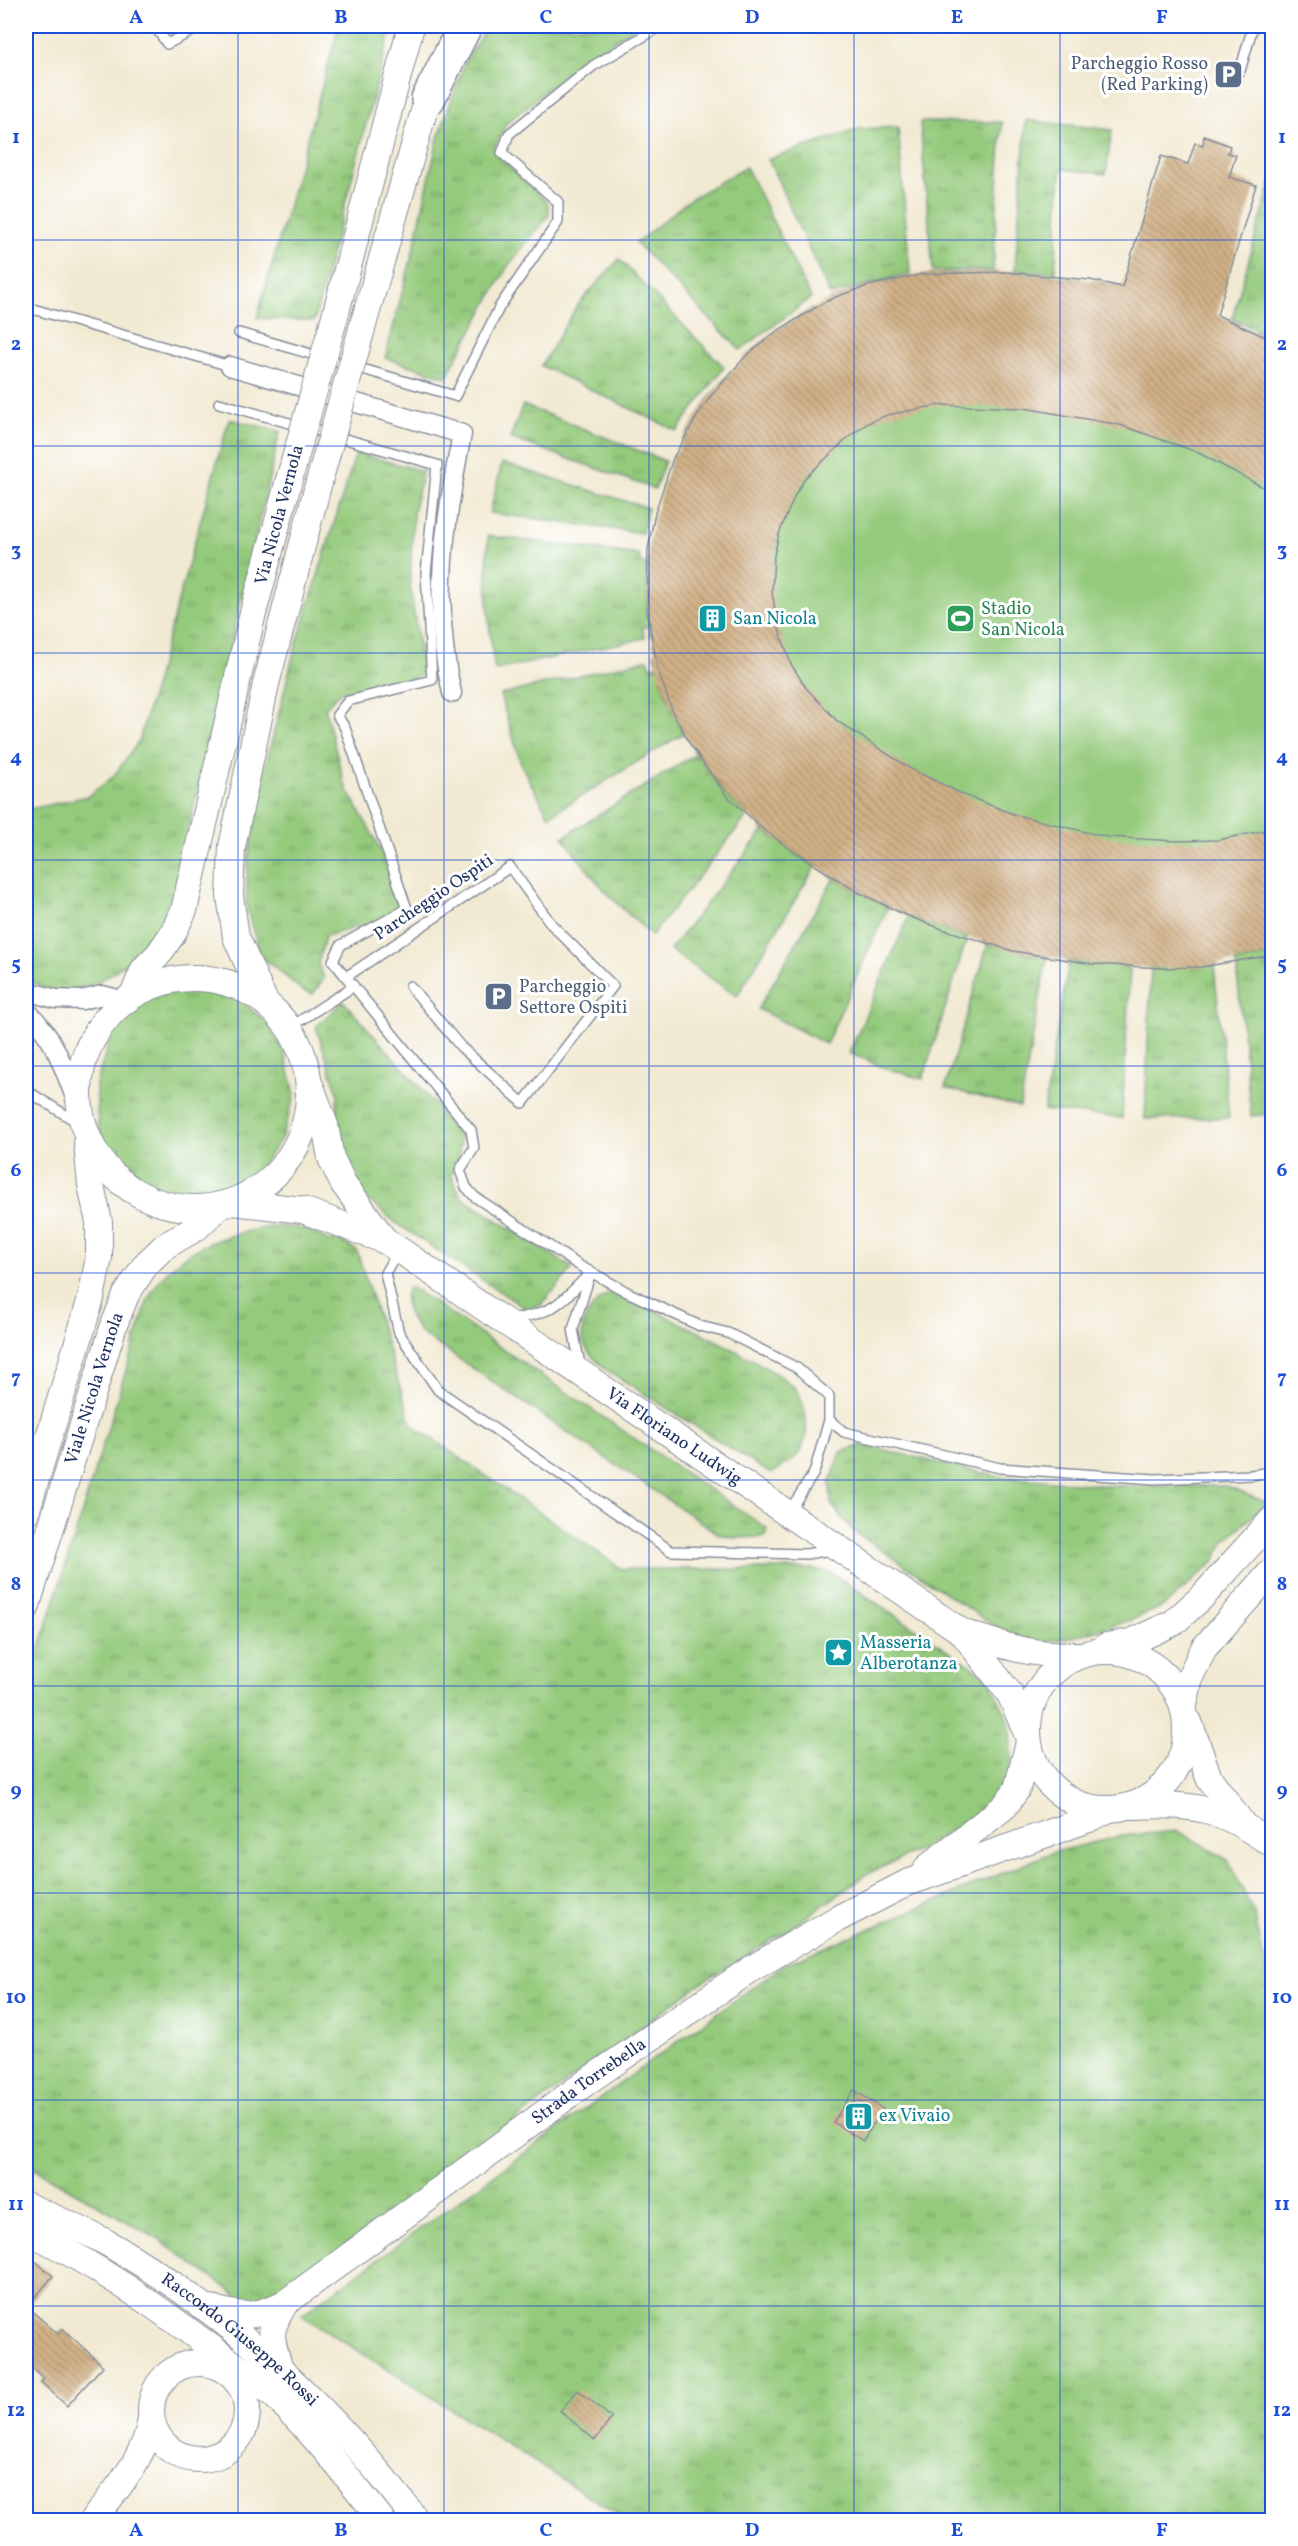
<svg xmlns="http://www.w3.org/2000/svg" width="1298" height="2546" viewBox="0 0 1298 2546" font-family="Vollkorn,serif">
  <defs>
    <pattern id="grass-tufts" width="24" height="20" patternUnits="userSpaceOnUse" patternTransform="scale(1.5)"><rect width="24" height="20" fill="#94ca7c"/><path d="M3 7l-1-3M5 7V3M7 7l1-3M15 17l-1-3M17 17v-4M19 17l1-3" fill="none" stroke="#78a469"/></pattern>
    <pattern id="building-back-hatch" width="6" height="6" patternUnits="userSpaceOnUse" patternTransform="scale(1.5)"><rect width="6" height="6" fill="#d1b186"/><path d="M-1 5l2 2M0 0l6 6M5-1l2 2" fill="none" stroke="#a99071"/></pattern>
  </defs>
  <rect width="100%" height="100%" fill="#fff"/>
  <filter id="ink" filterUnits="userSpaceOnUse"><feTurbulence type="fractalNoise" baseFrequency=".0167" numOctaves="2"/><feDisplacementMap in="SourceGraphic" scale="12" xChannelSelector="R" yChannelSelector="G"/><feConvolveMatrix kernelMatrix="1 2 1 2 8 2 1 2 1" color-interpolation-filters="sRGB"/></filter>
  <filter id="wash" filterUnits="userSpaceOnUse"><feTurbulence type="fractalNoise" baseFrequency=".008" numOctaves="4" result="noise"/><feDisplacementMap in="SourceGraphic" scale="24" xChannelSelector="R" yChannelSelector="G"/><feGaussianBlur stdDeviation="1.35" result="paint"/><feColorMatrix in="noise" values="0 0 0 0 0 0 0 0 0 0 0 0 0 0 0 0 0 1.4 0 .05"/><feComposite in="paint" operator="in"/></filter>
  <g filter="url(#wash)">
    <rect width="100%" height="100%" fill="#f1e9d1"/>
    <path fill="url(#grass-tufts)" stroke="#587c6d" stroke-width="1.5" d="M339,26H392L314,321L257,318Z
      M487,26H637L577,64L506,124L493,152L548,203L549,215L508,266L446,377L385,358L414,248L438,138L465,62Z
      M1026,120L1112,130L1106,174L1061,169L1055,273L1015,270Z
      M920,122H1002L993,270L933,271Z
      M898,127L910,273L830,295L768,159L860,129Z
      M746,167L811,298L740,350L636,243L690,199Z
      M1272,180V338L1232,318Z
      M619,259L724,367L677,431L541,366L577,306Z
      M523,405L665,461L655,489L510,438Z
      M229,419L280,431L174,893C168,904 163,916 157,926C137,960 97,992 56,991C46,990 35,983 26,980V810L88,796L113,777L139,741Z
      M356,453L423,471L413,513L410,585L423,674L390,686L339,693L325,708L344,783L377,843L407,909L388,919L325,936L318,964L324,978L313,994L303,991L260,955L246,905L248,859L264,772L294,652Z
      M502,463L648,508L642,533L490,513Z
      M488,536L640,555L639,562L647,563L649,626L642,628L645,638L495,670C487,625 486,582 488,536Z
      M648,659L651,667L657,665L673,713L684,733L549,816L522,767L500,695Z
      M696,754L726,795L748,815L652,935C614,903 592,878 563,837Z
      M764,830L815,867L737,996L670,950Z
      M834,878L888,907L826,1044L758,1009Z
      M909,916L967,938L923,1079L885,1068L849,1053Z
      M988,944L1047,958L1020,1107L945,1088Z
      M1272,955V1114L1251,1116L1236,962Z
      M1069,961L1130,966L1122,1118L1044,1110Z
      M1214,965L1229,1118L1145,1119L1151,967Z
      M207,991L241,1001L266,1022L284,1051L295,1095L281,1139L263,1164L237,1182L209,1195L179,1196L139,1180L111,1158L98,1125L96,1084L112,1032L139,1002L171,993Z
      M343,1001L461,1133L458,1158L451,1175L462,1198L573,1268L541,1305L526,1309L396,1223L362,1195L341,1162L335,1131L338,1093L316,1027Z
      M277,1226L305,1229L332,1242L336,1238L357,1251L412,1425L622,1569H812L831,1573L988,1677L1009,1721L1012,1759L1006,1788L974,1816L920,1850L869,1873L785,1932L702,1982L270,2302L255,2308L156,2238L26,2164V1693L148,1299C174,1248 224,1234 277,1226Z
      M409,1288L414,1289L765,1527L768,1530L765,1537L733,1538L717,1533L422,1334C413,1325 398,1300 409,1288Z
      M615,1292C647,1308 787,1369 799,1394C807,1410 810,1436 800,1452C795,1461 780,1468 771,1474L605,1369C599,1363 590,1356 586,1348C574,1326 594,1297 615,1292Z
      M863,1445L995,1476L1110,1486H1225L1268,1503L1225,1540L1214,1562L1164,1606L1134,1619L1076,1636L1034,1644L993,1625L852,1530L831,1504L830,1482L841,1452Z
      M1178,1831L1228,1860L1254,1913L1272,1996V2520H627L301,2315L785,1964L1051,1853L1120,1836Z"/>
    <path fill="#94ca7c" stroke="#587c6d" stroke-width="1.5" d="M998,272L997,281H1011V272L1081,279L1080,288L1094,290L1096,281C1146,292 1194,306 1241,325L1239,334L1251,339L1255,331L1272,340V955L1235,963L1232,955L1218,957L1217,965L1148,967L1147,959L1092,964L1065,960V952L1051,950L1049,958L983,943L984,934L970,931L968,938C920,922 874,902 830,875L833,867L822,861L817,868L761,828L766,819L754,809L748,815L726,795L693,750L701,743L693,729L684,733L665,692L654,654L665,652L661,636H650C641,569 653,517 674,455L686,461L684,439L710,397L731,372L739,380L751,367L744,358L774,333L812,309L818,318L832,312L829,300L871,285L911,276L912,287L930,285L929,274Z"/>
    <g id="blocks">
      <path fill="url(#building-back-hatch)" d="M1204,136L1230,146L1228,153L1236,155L1229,177L1256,185L1217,315L1272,340V492L1197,452L1120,425L1024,408L939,405L887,415L868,423L850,436L805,478L795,495L779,534L774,555L772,593L778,626L791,664L806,688L837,721L909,768L964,795L1016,815L1107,837L1176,841L1218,840L1272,829V955L1201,967L1162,968L1092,964L1013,951L942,929L903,914L856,891L794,852L762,828L726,795L690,744L673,713L658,671L647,611L648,549L655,513L673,458L699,413L710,397L745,357L774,333L823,303L838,296L871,285L923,274L1006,272L1090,280L1122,287L1161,156L1188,164L1195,143L1203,145Z
        M854,2090L883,2109L863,2141L833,2122Z
        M35,2261L53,2276L27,2307L58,2334L63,2329L103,2366L67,2406L41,2382L44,2379L26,2362V2273Z
        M578,2390L612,2418L595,2440L560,2411Z"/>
    </g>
  </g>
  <g filter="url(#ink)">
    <use href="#blocks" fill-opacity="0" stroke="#868c98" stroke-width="1.5"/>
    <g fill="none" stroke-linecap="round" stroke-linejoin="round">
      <defs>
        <path id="lane" d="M155,26L167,44L202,26
          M1240,71L1253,26
          M26,307L230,366
          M239,333L455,396L500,306L558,222V202L502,153L509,134L593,66L661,26
          M219,403L437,465L426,573L432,680L348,701L337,715L345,728L407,909L341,945L333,961L471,1130L474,1148L460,1170L466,1187L475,1197L580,1266L627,1292L700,1326L728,1333L797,1368L829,1396V1420L844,1432L1000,1468L1154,1479L1251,1475L1272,1472
          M346,977L510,867L552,925L613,986L523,1103L461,1047L410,986
          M289,1028L354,986
          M26,1090L83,1126
          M397,1252L385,1273L399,1333L438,1390L671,1551L806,1554L831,1550
          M511,1319C553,1314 561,1303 589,1274
          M580,1365L573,1329L591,1272
          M788,1513L814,1473L829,1420"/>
        <path id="street" d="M230,366L462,434C445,521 431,606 452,693
          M26,991L56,999L82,1000L102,995L125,1001
          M26,1010C58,1041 64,1070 80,1111"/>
        <g id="secondary">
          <path d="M335,316L411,26"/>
          <path d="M363,325L432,83"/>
          <circle cx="194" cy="1093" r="115"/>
          <path d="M133,995L144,969L158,955L173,933L184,910L252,617L289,480"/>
          <path d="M265,1002L236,937L230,896L232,847L266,684L317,489"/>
          <path d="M311,1087L325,1125L331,1158L343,1183L385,1241"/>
          <path id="s1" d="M232,1202L303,1210L386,1241L962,1632C1006,1647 1030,1655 1077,1655"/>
          <path d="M26,1512L74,1355L91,1298L99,1257V1222L91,1185L87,1143"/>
          <path id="s2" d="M26,1608L114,1325L126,1295L146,1264L165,1246L196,1228L220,1205"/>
          <path d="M962,1632L1010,1694L1026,1731"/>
          <path d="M1106,1646L1131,1642L1173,1623L1202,1597L1272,1520"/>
          <circle cx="1107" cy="1730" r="79"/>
          <path d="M1184,1705L1190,1677L1204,1648L1272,1571"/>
          <path d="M1189,1722L1209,1778L1241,1822"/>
          <path d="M1135,1806C1197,1802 1221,1809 1272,1844"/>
          <path d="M927,1868L1005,1806L1017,1789L1028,1746"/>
          <path id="s3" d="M26,2205C53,2218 82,2229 109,2244C228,2312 335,2411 416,2520"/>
          <path d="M26,2230C94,2263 156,2306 217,2352C236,2367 258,2380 275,2396C314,2434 348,2478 382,2520"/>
          <path id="s4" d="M204,2307C242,2316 249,2320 285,2303L588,2081L751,1969L837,1919L907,1883L1089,1819L1107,1810"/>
          <circle cx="199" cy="2411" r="48"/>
          <path d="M280,2370C271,2336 266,2335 285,2303"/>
          <path d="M93,2520C116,2489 146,2458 151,2418"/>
        </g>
        <path id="highway" d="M428,99L465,26"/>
      </defs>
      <use href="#lane" stroke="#868c98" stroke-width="12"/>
      <use href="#street" stroke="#868c98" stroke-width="21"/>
      <use href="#secondary" stroke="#868c98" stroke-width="28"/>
      <use href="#highway" stroke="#868c98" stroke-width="36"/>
      <use href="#lane" stroke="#fff" stroke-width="9"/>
      <use href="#street" stroke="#fff" stroke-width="18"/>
      <use href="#secondary" stroke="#fff" stroke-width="26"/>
      <use href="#highway" stroke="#fff" stroke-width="33"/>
      <defs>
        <path id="secondary-bridge" d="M289,480L335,316
          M317,489L363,325"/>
      </defs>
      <use href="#secondary-bridge" stroke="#868c98" stroke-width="28" stroke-linecap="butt"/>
      <use href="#secondary-bridge" stroke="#fff" stroke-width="26"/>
    </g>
  </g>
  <path fill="none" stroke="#1d4ed8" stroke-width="1.5" stroke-opacity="0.55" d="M238,26V2520M444,26V2520M649,26V2520M854,26V2520M1060,26V2520M26,240H1272M26,446H1272M26,653H1272M26,860H1272M26,1066H1272M26,1273H1272M26,1480H1272M26,1686H1272M26,1893H1272M26,2100H1272M26,2306H1272"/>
  <defs>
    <symbol id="parking-square" viewBox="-11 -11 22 22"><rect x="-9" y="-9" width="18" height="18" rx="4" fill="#5c6f8a" stroke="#fff"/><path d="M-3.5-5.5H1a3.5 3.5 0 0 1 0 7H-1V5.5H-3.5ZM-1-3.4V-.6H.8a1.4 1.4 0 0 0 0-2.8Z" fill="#fff"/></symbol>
    <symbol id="building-square" viewBox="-11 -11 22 22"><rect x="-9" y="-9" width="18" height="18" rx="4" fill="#0f9aa8" stroke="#fff"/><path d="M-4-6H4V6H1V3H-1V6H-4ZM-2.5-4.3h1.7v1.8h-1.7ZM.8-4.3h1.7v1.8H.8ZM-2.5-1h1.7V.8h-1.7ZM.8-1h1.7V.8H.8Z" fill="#fff"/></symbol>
    <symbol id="stadium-square" viewBox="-11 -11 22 22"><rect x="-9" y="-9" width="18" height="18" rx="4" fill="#2e9e5b" stroke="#fff"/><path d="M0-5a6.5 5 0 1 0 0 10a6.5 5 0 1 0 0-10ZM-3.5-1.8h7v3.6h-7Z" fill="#fff"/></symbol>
    <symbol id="sight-square" viewBox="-11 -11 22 22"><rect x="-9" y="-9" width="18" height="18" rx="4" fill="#0f9aa8" stroke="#fff"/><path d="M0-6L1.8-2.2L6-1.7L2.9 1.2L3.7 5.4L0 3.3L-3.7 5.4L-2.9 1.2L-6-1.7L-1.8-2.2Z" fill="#fff"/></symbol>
  </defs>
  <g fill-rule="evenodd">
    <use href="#parking-square" x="1212" y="58" width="33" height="33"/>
    <use href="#building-square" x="696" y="602" width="33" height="33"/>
    <use href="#stadium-square" x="944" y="602" width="33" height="33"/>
    <use href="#parking-square" x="482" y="980" width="33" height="33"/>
    <use href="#sight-square" x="822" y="1636" width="33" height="33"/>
    <use href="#building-square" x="842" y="2100" width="33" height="33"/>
  </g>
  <g text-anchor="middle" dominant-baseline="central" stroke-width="6" stroke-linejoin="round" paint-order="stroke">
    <g font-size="18" fill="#4e5e75" stroke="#fff" text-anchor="end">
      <text x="1208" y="64">Parcheggio Rosso<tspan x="1208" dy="21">(Red Parking)</tspan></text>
      <text x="519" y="987" text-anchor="start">Parcheggio<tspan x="519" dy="21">Settore Ospiti</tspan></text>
    </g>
    <g font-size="18" fill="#1b2f5e" stroke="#fff">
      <text transform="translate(280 515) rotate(-75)">Via Nicola Vernola</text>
      <text transform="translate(434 898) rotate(-34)">Parcheggio Ospiti</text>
      <text stroke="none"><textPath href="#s2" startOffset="230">Viale Nicola Vernola</textPath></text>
      <text stroke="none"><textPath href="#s1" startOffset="508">Via Floriano Ludwig</textPath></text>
      <text stroke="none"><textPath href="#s4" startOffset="460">Strada Torrebella</textPath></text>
      <text stroke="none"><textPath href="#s3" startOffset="254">Raccordo Giuseppe Rossi</textPath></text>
    </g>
    <g font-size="18" fill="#27864d" stroke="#fff" text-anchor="start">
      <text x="981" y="609">Stadio<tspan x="981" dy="21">San Nicola</tspan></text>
    </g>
    <g font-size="18" fill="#0d838f" stroke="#fff" text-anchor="start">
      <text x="733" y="619">San Nicola</text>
      <text x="860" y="1643">Masseria<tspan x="860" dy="21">Alberotanza</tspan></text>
      <text x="879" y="2116">ex Vivaio</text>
    </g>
  </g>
  <rect width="1298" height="2546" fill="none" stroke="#fff" stroke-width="66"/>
  <rect x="33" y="33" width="1232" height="2480" fill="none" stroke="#1d4ed8" stroke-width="2"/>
  <g font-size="20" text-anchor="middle" font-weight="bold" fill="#1d4ed8">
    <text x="136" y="23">A</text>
    <text x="341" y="23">B</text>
    <text x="546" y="23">C</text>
    <text x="752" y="23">D</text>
    <text x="957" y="23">E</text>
    <text x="1162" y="23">F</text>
    <text x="16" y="143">1</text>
    <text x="1282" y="143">1</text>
    <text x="16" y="350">2</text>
    <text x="1282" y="350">2</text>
    <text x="16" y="556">3</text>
    <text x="1282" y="556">3</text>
    <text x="16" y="763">4</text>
    <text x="1282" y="763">4</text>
    <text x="16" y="970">5</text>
    <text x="1282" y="970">5</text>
    <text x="16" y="1176">6</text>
    <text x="1282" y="1176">6</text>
    <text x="16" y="1383">7</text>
    <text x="1282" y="1383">7</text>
    <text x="16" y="1590">8</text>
    <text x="1282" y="1590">8</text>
    <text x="16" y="1796">9</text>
    <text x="1282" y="1796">9</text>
    <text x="16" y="2003">10</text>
    <text x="1282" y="2003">10</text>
    <text x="16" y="2210">11</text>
    <text x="1282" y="2210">11</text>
    <text x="16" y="2416">12</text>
    <text x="1282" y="2416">12</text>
    <text x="136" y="2536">A</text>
    <text x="341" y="2536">B</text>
    <text x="546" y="2536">C</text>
    <text x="752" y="2536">D</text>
    <text x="957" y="2536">E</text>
    <text x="1162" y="2536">F</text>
  </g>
</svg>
